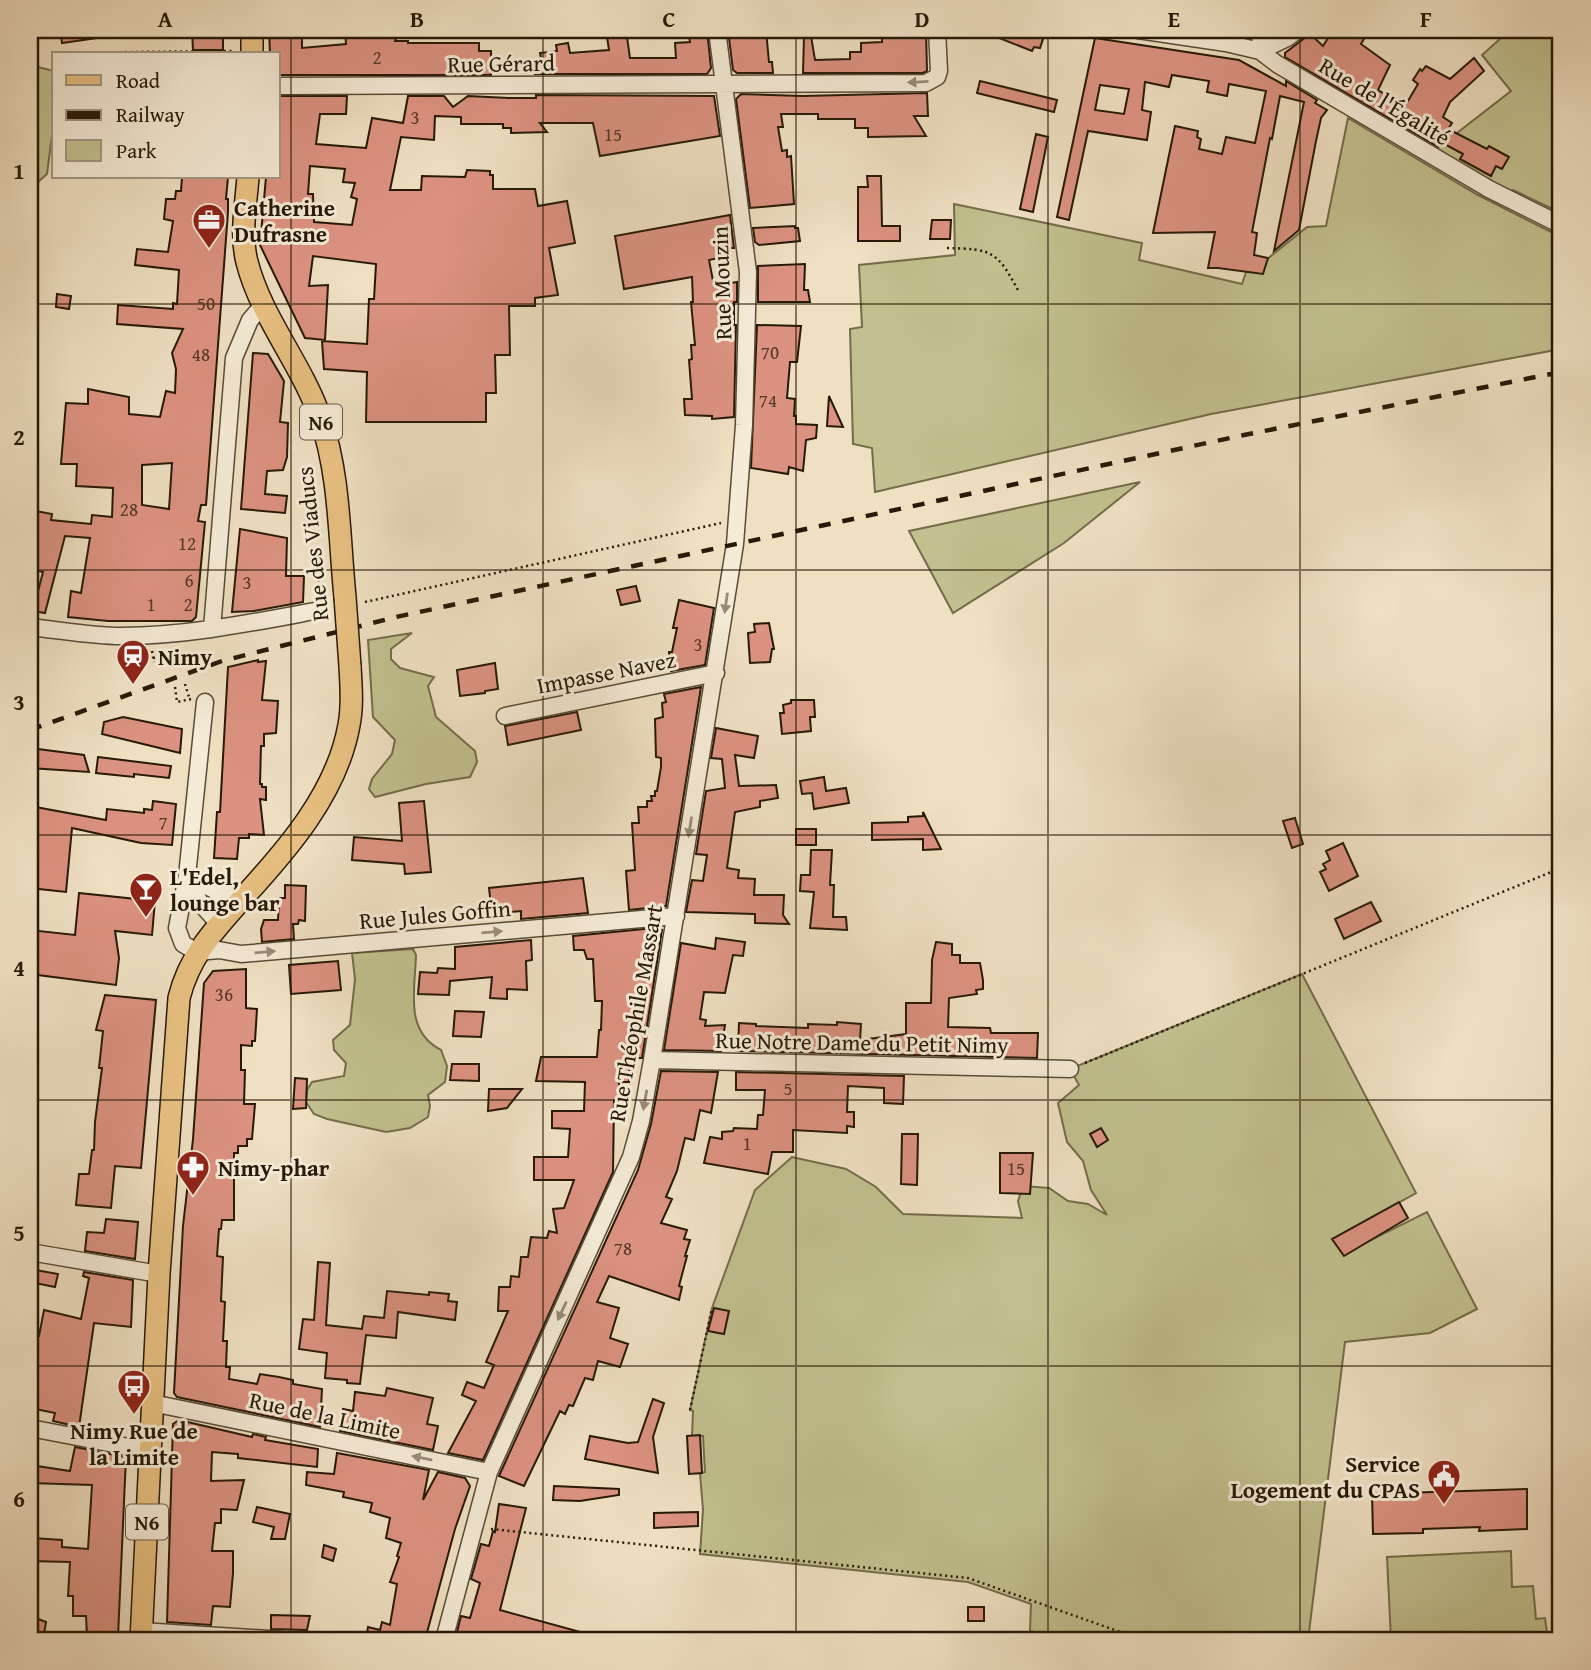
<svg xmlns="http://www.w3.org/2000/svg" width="1591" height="1670" viewBox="0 0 1591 1670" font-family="'Gentium Book Plus',serif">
  <rect width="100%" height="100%" fill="#efe0c2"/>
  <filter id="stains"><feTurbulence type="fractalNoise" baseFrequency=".00286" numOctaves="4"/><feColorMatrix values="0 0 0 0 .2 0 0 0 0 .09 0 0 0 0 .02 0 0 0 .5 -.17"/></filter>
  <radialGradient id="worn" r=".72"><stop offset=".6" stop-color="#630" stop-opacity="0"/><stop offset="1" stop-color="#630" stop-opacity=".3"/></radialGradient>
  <path fill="#c1c08e" stroke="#746c4a" stroke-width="2" d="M1510,30H1561V213L1513,190L1503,196L1430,154L1511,91L1482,55Z
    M30,65L54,71V120L47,174L30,189Z
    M1348,118L1478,195L1561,237V349L1211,414L875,492L872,448L853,444L850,329L862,327L859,265L955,255L954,204L1142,243L1139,260L1242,284L1246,272H1251L1307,227L1326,226Z
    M1140,482L1064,543L953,613L909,531Z
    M412,633L391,649V659L400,668L434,677L428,686L436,717L475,751L477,762L470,777L426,784L375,797L369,789L372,779L392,754L395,740L373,717L368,640Z
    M413,949L416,955C415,990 404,1031 441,1050L447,1066L445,1082L428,1095L430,1106L428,1117L410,1128L386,1132L327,1119L314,1114L306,1102L307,1090L312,1082L344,1076L346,1063L334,1050L333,1040L350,1025L355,979L352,953Z
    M1302,974L1416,1193L1339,1236L1347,1252L1427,1212L1477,1309L1430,1333L1345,1342L1308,1640H1048L1030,1630L1031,1604L968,1582L700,1554L703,1510L700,1473L705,1472L703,1436H692L693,1411L690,1410L712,1308L755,1190L792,1157L846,1169L876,1187L903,1214L1022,1218L1018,1201L1023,1186L1049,1188L1068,1201L1088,1204L1107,1215L1091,1190L1083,1161L1067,1142L1058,1103L1079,1085L1070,1069Z
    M1511,1551L1512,1587L1533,1586L1536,1619L1545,1618L1548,1639L1391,1640L1387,1557Z"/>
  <path fill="#dc9281" stroke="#271907" stroke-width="2" fill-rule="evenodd" d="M60,30H98V38L62,43Z
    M192,30H223V50H193Z
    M269,30H295L302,33V48L346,44L345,32L383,31V38H396L395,41H408V43H479V51H491V75H278V54H270Z
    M606,30H626L630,58H676L675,43L690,42L688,30H707L711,68L707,74H535L534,60L541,58L540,53L557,51L556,45L568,43L570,53L609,50Z
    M728,30H766L769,62H772L773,73H737L733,70Z
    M914,30H926L927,71L923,73H803L804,37L811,36L815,60L850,59V52H861V43L882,42V38L914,37Z
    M979,30H1046L1040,48L1034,47L1032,51Z
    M1333,30H1355L1365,37L1361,44L1390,65L1378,90L1405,106L1418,84L1413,80L1420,69L1422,71L1426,66L1450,79L1474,58L1484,71L1450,102L1443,117L1452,123L1448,129L1487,149L1489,146L1509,157L1502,169L1496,166L1491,176L1460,159L1463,154L1441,142L1438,147L1285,57V53L1310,34L1323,46Z
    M1095,38L1239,60L1286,86V81L1317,100L1315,103L1327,110L1321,118L1316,141L1299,230L1274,251L1304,102L1280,96L1272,139L1270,138L1252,232L1257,233L1254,255L1268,258L1263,274L1218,268H1208L1215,232L1153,233L1175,126L1198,131L1197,137L1201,139L1199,149L1222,154L1226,137L1255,143L1266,91L1229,84L1227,96L1207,92L1209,81L1172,75L1169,87L1145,82L1142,110L1151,112L1147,140L1088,131L1069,220L1057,217ZM1100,85L1129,89L1124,114L1095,110Z
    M980,81L1057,100L1054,112L977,93Z
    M927,93L928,116H914L926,136L868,137V128H855V119H818V114H781L783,127H778L782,151L787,150V157L791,156L794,204L750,208L736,99L741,94L803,96Z
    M536,95L714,96L720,136L600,156L593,123H540L547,132L511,133V128H503V124H461V117L435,116L434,140L401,137L390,190H421L422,176L465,177L467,170L490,171V175H493V189H535L538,206L567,201L575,243L549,248L558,295L535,298V306H509L510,355H495L496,393H486V422H366L367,372L324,369L322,341L367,344L369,299H374L376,264L313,256L309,286L328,285L325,340L305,338L260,245L266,177H278V96H347L346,114H320L316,144L366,148L372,118L403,123L408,96H444L453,107L468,96L509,98H536ZM310,166L345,169L343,182L355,183L351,197L357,199L352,225L314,222L313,194H308Z
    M1036,134L1048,137L1033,212L1020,209Z
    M867,176H881L882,226H900V241H858V187H868Z
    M182,177H228L226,199H228V212L206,505H201L198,521L205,522L196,617L192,621H108L68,617L71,591L81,593L90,538L65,536L45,613L33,611L43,572L30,569V510L52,514L51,520L91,524L92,515L112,517L113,488L76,486L77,464H61L66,403L88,404V389L129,397V414L160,417L166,391L175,393L176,369L172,353L183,329L117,324L118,305L173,309V303L177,304L179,270L135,265L137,249L168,252L173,221L164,219L166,199H175L176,191H181ZM172,463L169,509L142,505V465Z
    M730,215L734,248H728V256L709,260L714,286L737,282V302H734V325H736L734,417L712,419V416L685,415L684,399H692L689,360L692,359L691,345H695L691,302H693L692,277L624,289L615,236Z
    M932,220H951L950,239H930Z
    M795,226V228H798L800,241L759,245L755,242L753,228Z
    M805,264L804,290H808L810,302H758V266Z
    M57,294L71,296L69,309L56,307Z
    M757,325L801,326L797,362H790L787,398L795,399L794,416H796V424L817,425L816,438L806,440L803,471L789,467L788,474L751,468Z
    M253,353L268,354L284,381L280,422L288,423L287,457L283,470L267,471L265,494L287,496L285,513L241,509Z
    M829,396L843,427L827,426Z
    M240,529L287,538L286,576H304L303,602L254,611L232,612Z
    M636,586L640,601L621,605L617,590Z
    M679,600L714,608L705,665L671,671L669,652H672L677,628H673Z
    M769,623L774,649H772L770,662L750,663L748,633L755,632L754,624Z
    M258,660V662L266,661L262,700L278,701L276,733L264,734V746H261L260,784H262V787H266V800L260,799L264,835L249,834V838H239L237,859L214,858L217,812H220L228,667Z
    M495,663L498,689L485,691V693L460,696L457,670Z
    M701,687L666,906L629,910L626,871L635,870L632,823H639L638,807H647V801H652L651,796H655V791H657L661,767V758L656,757L655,719L663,717L662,703L666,702L664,694Z
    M791,700H814L815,717H810L811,731L782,734L780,713H784L783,705L791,703Z
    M577,712L581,730L508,745L505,726Z
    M123,717L182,729L180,753L102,734L104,722Z
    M716,728L758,736L754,758L735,755L739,786L776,785L778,798L760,801V807L735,812L727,868L739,870L738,878L755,879L754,895H784L783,915L789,924L755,923V914L686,912L692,880L703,881L707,855L696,854L706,791L725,788L722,759L711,758Z
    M30,748L84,755L89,772L30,768Z
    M98,757L171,766L169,778L134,774V777L96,773Z
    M824,777L826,791L846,788L849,803L814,809L812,793L802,794L800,781Z
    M153,801L176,804L172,845L141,843L72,828L66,892L30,888V806L106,820L107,809L144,813V809L152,810Z
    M424,801L431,872L405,874L404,864L352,860L354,837L402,841L399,803Z
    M923,812L941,849L923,850V839L872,840V823L908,822V817L923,816Z
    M1295,818L1303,844L1292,848L1283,821Z
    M796,829H816V845H796Z
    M1343,843L1358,876L1329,891L1320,872L1326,869L1323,864L1330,860L1326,851Z
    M811,850H832L830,885H834L833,917H846L847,930L810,928L814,892L800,891L801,875H810Z
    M583,878L588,913L521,919V911L492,914L489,888Z
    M285,885L306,886L305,921L299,920L298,924H293L294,939L262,942L261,929L264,920H278L279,898H285Z
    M79,893L155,901L152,935L115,931L119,958L116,985L30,974V930L75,935Z
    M1371,902L1381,921L1344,939L1335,919Z
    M654,928L662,930L642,1058H630L629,1082H619V1100H614L613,1172L483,1460L448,1453L476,1401L462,1395L467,1382L484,1388L494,1365L486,1362L508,1311H498L499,1287H510L511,1276L519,1277L521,1257H528L531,1237L547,1238L549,1231L557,1233L553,1209L564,1208L574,1180H534V1157H568L570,1129L552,1128V1111H584L585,1082L536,1081L541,1057H597L599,1030H601L602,1001H595L593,959H587L584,950H574L573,936Z
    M716,938L745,942L743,956L733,955L725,993L704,992L700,1019L706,1020L705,1026L725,1025L721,1051L664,1050L681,943L715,949Z
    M531,940L532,960L526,961L527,990L507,989V999L490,998L492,977L450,981L449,995L418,994L420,972L437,973L438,968L455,969V947Z
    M936,942L952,944V955H960V963H980L983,980V989L976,990L977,994L949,998L948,1027L990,1028L991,1033H1038L1037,1058L738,1051L739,1023L756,1024V1026L808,1028V1024L837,1025V1022L861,1024L860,1040L906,1034V1003H931L932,960Z
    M338,961L341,990L291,994L289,965Z
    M246,969V1008L257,1009L255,1041H252V1046L241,1045V1070H245L244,1104H255L252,1139H247V1146H238V1153H234V1220H222L221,1229H219L217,1256L223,1257L221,1301L225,1302L223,1341H227L226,1367H230L229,1379L257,1384L260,1374L279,1377L293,1380V1384L322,1389L320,1427L177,1397L174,1393L183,1226L193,1139L204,983L213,971Z
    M105,995L156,1000L141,1168L115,1166L111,1208L76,1205L79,1174H89L92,1150H94L95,1122L102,1068H99L103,1031L96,1030Z
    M455,1011L484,1012L481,1037L453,1036Z
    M452,1064H479V1081L450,1080Z
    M661,1071L718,1072L711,1113L700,1110L694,1140L685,1138L677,1171L666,1197L672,1199L661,1223L687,1230L684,1239L690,1240L685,1256H687L679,1286L682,1287L679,1300L609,1276L597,1302L619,1308L610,1338L628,1344L620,1367L598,1361L593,1380L585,1378L573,1406L569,1405L565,1414L560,1411L524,1486L499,1476L638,1170L651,1124Z
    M736,1072L904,1076L903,1104L884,1103V1088L848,1086L847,1112H854V1127L847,1126V1133L793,1130V1152H772L768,1174L704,1163L710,1137L722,1139V1132L733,1131L734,1128L757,1129L758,1115H763L765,1090H736Z
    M295,1078L307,1079L306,1108L293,1109Z
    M489,1089H522L507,1108L488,1111Z
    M1101,1128L1108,1140L1097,1147L1090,1134Z
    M902,1134H918L917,1185L901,1184Z
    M1000,1153H1033L1030,1194L1000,1193Z
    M1399,1202L1408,1218L1344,1256L1332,1239Z
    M106,1219L138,1222L135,1259L85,1251L87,1232L104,1233Z
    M318,1262L330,1263L326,1325L362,1329L364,1316L384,1318L387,1291L429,1295V1292L449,1294L448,1301L457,1302L455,1320L398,1312L396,1338L366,1335L360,1384L347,1383V1380L325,1378L327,1353L299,1349L303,1319L314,1320Z
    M30,1269L58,1274L55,1287L30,1282Z
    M84,1272L133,1280L131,1327L94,1323L79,1427L53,1421L55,1413L30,1408V1354H33L36,1336H39L44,1310L81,1319L89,1278L83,1276Z
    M714,1308L729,1311L724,1334L708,1331Z
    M387,1388L433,1398L427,1424L438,1426L433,1450L340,1431L343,1409L353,1411L355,1392L385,1396Z
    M653,1399L664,1403L653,1437L658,1473L585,1459L590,1436L628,1443L638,1442Z
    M179,1420L252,1437L253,1434L266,1437L265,1440L318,1449L317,1467L238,1458V1454L212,1452L211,1481L244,1480L237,1510L221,1509V1523H215L212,1551H233V1573L230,1607L213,1606L211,1625L167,1622L173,1424Z
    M700,1435L702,1473L689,1474L687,1436Z
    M75,1447L126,1457L118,1637L87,1636L86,1616H73V1596H68L70,1562L30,1561L33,1538L62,1540V1547L88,1549L92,1485L30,1483V1465L70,1471Z
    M337,1453L429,1470L423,1500L438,1472L465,1478L470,1486L455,1529L425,1640H366L368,1627L380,1630L382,1622L390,1625L397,1584L390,1582L399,1557L397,1556L401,1543L386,1538L390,1518L370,1512L372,1503L343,1497L344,1492L306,1485L307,1472L334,1474Z
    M554,1486L619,1489V1495L580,1501L553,1500Z
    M1527,1489V1529L1479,1531L1480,1527L1423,1529V1533L1373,1534L1372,1494Z
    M499,1504L526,1508L500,1610L595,1636V1640H455L461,1616L470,1618L480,1583L471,1579L481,1544L489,1546L493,1531L495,1532Z
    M257,1507L290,1514L285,1539H271L274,1527L253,1522Z
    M698,1512V1526L654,1528V1513Z
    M324,1545L336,1549L333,1561L322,1557Z
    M968,1607H984V1621H968Z
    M271,1615L310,1616L307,1630L271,1629Z
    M30,1616L46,1622L44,1635L30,1632Z"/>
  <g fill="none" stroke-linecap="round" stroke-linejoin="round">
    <defs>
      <path id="minor" d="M1138,30L1226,43L1260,51L1277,64L1489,189L1561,225
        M1260,51L1287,38L1298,30
        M1260,51L1261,30
        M278,86L926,83L937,77L939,71L937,30
        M30,627C60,630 91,636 121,636C188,636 255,622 320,610
        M212,629L234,358L250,320L264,304
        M205,702L187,876L177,928L183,944L197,952L219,950L241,954L676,916
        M505,716L716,673
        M187,876L218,892L244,898
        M187,876L200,903L219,924
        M652,1060L1070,1069
        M30,1252L159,1274
        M152,1403L489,1472
        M30,1428L150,1451
        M141,1631L284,1640
        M444,1640L489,1472L631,1157L641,1121L652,1060L735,544L744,425L748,272L717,30"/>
      <path id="major" d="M252,30V54
        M248,177C246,204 240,235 247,262C261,317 301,363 320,417C340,474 339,537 345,597
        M141,1640L159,1274L179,998C189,957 214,930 241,900C287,850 337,793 349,725C353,705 351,685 350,666"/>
    </defs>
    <use href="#minor" stroke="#594b36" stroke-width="19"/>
    <use href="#major" stroke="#271907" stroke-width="24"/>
    <path stroke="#271907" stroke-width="2.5" stroke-dasharray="2 3.5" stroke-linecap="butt" d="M125,52L234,51
      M947,248C993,249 997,251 1019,292
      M319,593L318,577L323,576
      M365,602L721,523
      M152,651L154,662
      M153,658L176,652
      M185,684L189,697
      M175,687L177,702L191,699
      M1085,1063L1561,868
      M690,1410L712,1308
      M491,1529L968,1578L1143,1640"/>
    <use href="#minor" stroke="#f5ebd7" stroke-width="16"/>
    <use href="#major" stroke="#e8c081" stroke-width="21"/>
    <path stroke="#271907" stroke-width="4.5" stroke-dasharray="12 12" stroke-linecap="butt" d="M30,730L222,661L396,617L1244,435L1561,372"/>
    <defs>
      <path id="major-bridge" d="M345,597L350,666"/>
    </defs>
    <use href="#major-bridge" stroke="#271907" stroke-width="24" stroke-linecap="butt"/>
    <use href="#major-bridge" stroke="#e8c081" stroke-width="21"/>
  </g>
  <defs><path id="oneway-solid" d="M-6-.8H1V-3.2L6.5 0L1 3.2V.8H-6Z" transform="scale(1.75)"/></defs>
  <g fill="#988c79">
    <use href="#oneway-solid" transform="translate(918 82) rotate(177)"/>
    <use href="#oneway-solid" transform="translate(726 603) rotate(98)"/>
    <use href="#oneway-solid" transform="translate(690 827) rotate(99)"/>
    <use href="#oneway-solid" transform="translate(492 932) rotate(-5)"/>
    <use href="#oneway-solid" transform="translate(265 952) rotate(-5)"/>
    <use href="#oneway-solid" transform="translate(645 1100) rotate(100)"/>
    <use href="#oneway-solid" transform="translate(562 1311) rotate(115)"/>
    <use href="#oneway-solid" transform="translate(422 1458) rotate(-168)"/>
  </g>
  <path fill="none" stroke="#271907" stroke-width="2" stroke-opacity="0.55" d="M291,30V1640M543,30V1640M796,30V1640M1048,30V1640M1300,30V1640M30,304H1561M30,570H1561M30,835H1561M30,1100H1561M30,1366H1561"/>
  <defs>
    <symbol id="office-pin" viewBox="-11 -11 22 30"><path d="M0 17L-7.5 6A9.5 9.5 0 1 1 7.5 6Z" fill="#8f2418" stroke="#f5ebd7"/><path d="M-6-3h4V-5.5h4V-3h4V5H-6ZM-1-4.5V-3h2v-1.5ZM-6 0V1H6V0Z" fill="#fff"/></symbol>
    <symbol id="station-pin" viewBox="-11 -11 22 30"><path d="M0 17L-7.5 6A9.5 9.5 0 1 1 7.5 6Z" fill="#8f2418" stroke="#f5ebd7"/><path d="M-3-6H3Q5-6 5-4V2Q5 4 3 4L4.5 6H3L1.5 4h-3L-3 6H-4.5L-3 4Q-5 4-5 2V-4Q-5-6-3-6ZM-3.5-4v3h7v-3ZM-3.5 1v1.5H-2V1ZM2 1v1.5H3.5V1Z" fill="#fff"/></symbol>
    <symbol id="bar-pin" viewBox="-11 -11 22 30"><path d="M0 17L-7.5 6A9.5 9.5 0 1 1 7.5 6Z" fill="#8f2418" stroke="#f5ebd7"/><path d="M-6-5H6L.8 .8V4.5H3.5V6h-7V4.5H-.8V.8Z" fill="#fff"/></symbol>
    <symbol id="pharmacy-pin" viewBox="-11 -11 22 30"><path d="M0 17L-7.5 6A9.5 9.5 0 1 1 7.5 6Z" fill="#8f2418" stroke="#f5ebd7"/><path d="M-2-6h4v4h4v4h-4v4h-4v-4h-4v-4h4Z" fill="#fff"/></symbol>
    <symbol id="bus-pin" viewBox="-11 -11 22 30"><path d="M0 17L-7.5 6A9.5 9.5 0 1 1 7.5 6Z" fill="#8f2418" stroke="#f5ebd7"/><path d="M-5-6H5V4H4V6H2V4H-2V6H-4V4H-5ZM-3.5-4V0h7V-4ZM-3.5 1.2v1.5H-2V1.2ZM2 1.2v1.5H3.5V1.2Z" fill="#fff"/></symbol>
    <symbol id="civic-pin" viewBox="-11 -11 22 30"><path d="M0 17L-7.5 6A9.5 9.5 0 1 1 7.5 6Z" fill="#8f2418" stroke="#f5ebd7"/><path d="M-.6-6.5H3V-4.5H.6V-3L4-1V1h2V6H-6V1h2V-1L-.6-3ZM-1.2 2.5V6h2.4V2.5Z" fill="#fff"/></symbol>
  </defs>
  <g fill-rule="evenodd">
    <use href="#office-pin" x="190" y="201" width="38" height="52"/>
    <use href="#station-pin" x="114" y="637" width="38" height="52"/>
    <use href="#bar-pin" x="127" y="870" width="38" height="52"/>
    <use href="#pharmacy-pin" x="174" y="1148" width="38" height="52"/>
    <use href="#bus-pin" x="115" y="1367" width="38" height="52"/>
    <use href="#civic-pin" x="1425" y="1457" width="38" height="52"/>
  </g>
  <g text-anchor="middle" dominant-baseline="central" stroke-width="6" stroke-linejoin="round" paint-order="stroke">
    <g font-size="19" fill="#543726">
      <text x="377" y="57">2</text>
      <text x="415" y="117">3</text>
      <text x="613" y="134">15</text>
      <text x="206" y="303">50</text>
      <text x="770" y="352">70</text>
      <text x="201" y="354">48</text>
      <text x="768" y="400">74</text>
      <text x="129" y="509">28</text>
      <text x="187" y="543">12</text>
      <text x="189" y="580">6</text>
      <text x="247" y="582">3</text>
      <text x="151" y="604">1</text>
      <text x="188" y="604">2</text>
      <text x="698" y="644">3</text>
      <text x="163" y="822">7</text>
      <text x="224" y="994">36</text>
      <text x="788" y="1088">5</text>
      <text x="747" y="1143">1</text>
      <text x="1016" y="1168">15</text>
      <text x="623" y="1248">78</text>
    </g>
    <g fill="#f5ebd7" stroke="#655845" stroke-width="2">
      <rect x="300" y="404.5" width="42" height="35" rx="5"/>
      <rect x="126" y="1504.5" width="42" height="35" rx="5"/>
    </g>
    <g font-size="21" font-weight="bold" fill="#271907">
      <text x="321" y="422">N6</text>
      <text x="147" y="1522">N6</text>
    </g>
    <g font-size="23" fill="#271907" stroke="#f5ebd7">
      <text transform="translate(501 63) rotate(-1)">Rue Gérard</text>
      <text transform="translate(1385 101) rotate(31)">Rue de l'Égalité</text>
      <text transform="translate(721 283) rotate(-92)">Rue Mouzin</text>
      <text transform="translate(312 544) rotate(-96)">Rue des Viaducs</text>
      <text transform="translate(606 672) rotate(-11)">Impasse Navez</text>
      <text transform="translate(435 914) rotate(-5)">Rue Jules Goffin</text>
      <text transform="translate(635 1013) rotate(-80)">Rue Théophile Massart</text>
      <text transform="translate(862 1042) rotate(1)">Rue Notre Dame du Petit Nimy</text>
      <text transform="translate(325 1415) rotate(12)">Rue de la Limite</text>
    </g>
    <g font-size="23" font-weight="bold" fill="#271907" stroke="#f5ebd7" text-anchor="start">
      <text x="234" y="207">Catherine<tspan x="234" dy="26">Dufrasne</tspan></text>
      <text x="158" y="656">Nimy</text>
      <text x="170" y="876">L'Edel,<tspan x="170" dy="26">lounge bar</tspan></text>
      <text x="218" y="1167">Nimy-phar</text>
      <text x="134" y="1430" text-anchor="middle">Nimy Rue de<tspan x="134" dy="26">la Limite</tspan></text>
      <text x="1420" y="1463" text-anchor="end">Service<tspan x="1420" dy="26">Logement du CPAS</tspan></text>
    </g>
  </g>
  <rect width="1591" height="1670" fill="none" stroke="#efe0c2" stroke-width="77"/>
  <rect x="52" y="52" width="228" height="126" fill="#f5ebd7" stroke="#a39784" stroke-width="2"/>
  <rect x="66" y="75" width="35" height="10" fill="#e8c081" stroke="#a39784" stroke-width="2"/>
  <text x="116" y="88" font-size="21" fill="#271907">Road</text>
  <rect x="66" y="110" width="35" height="10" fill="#271907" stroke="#a39784" stroke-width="2"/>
  <text x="116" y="122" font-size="21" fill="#271907">Railway</text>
  <rect x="66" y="140" width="35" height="21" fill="#c1c08e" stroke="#a39784" stroke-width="2"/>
  <text x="116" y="158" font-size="21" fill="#271907">Park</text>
  <rect x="38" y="38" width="1514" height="1594" fill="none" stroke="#271907" stroke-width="2.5"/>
  <g font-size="23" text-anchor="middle" font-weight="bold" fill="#271907">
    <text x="165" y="27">A</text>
    <text x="417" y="27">B</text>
    <text x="669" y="27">C</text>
    <text x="922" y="27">D</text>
    <text x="1174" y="27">E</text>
    <text x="1426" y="27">F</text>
    <text x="19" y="179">1</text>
    <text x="19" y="445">2</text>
    <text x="19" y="710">3</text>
    <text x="19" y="976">4</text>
    <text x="19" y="1241">5</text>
    <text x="19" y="1507">6</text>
  </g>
  <rect width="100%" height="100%" filter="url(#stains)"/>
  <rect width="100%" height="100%" fill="url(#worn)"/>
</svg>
